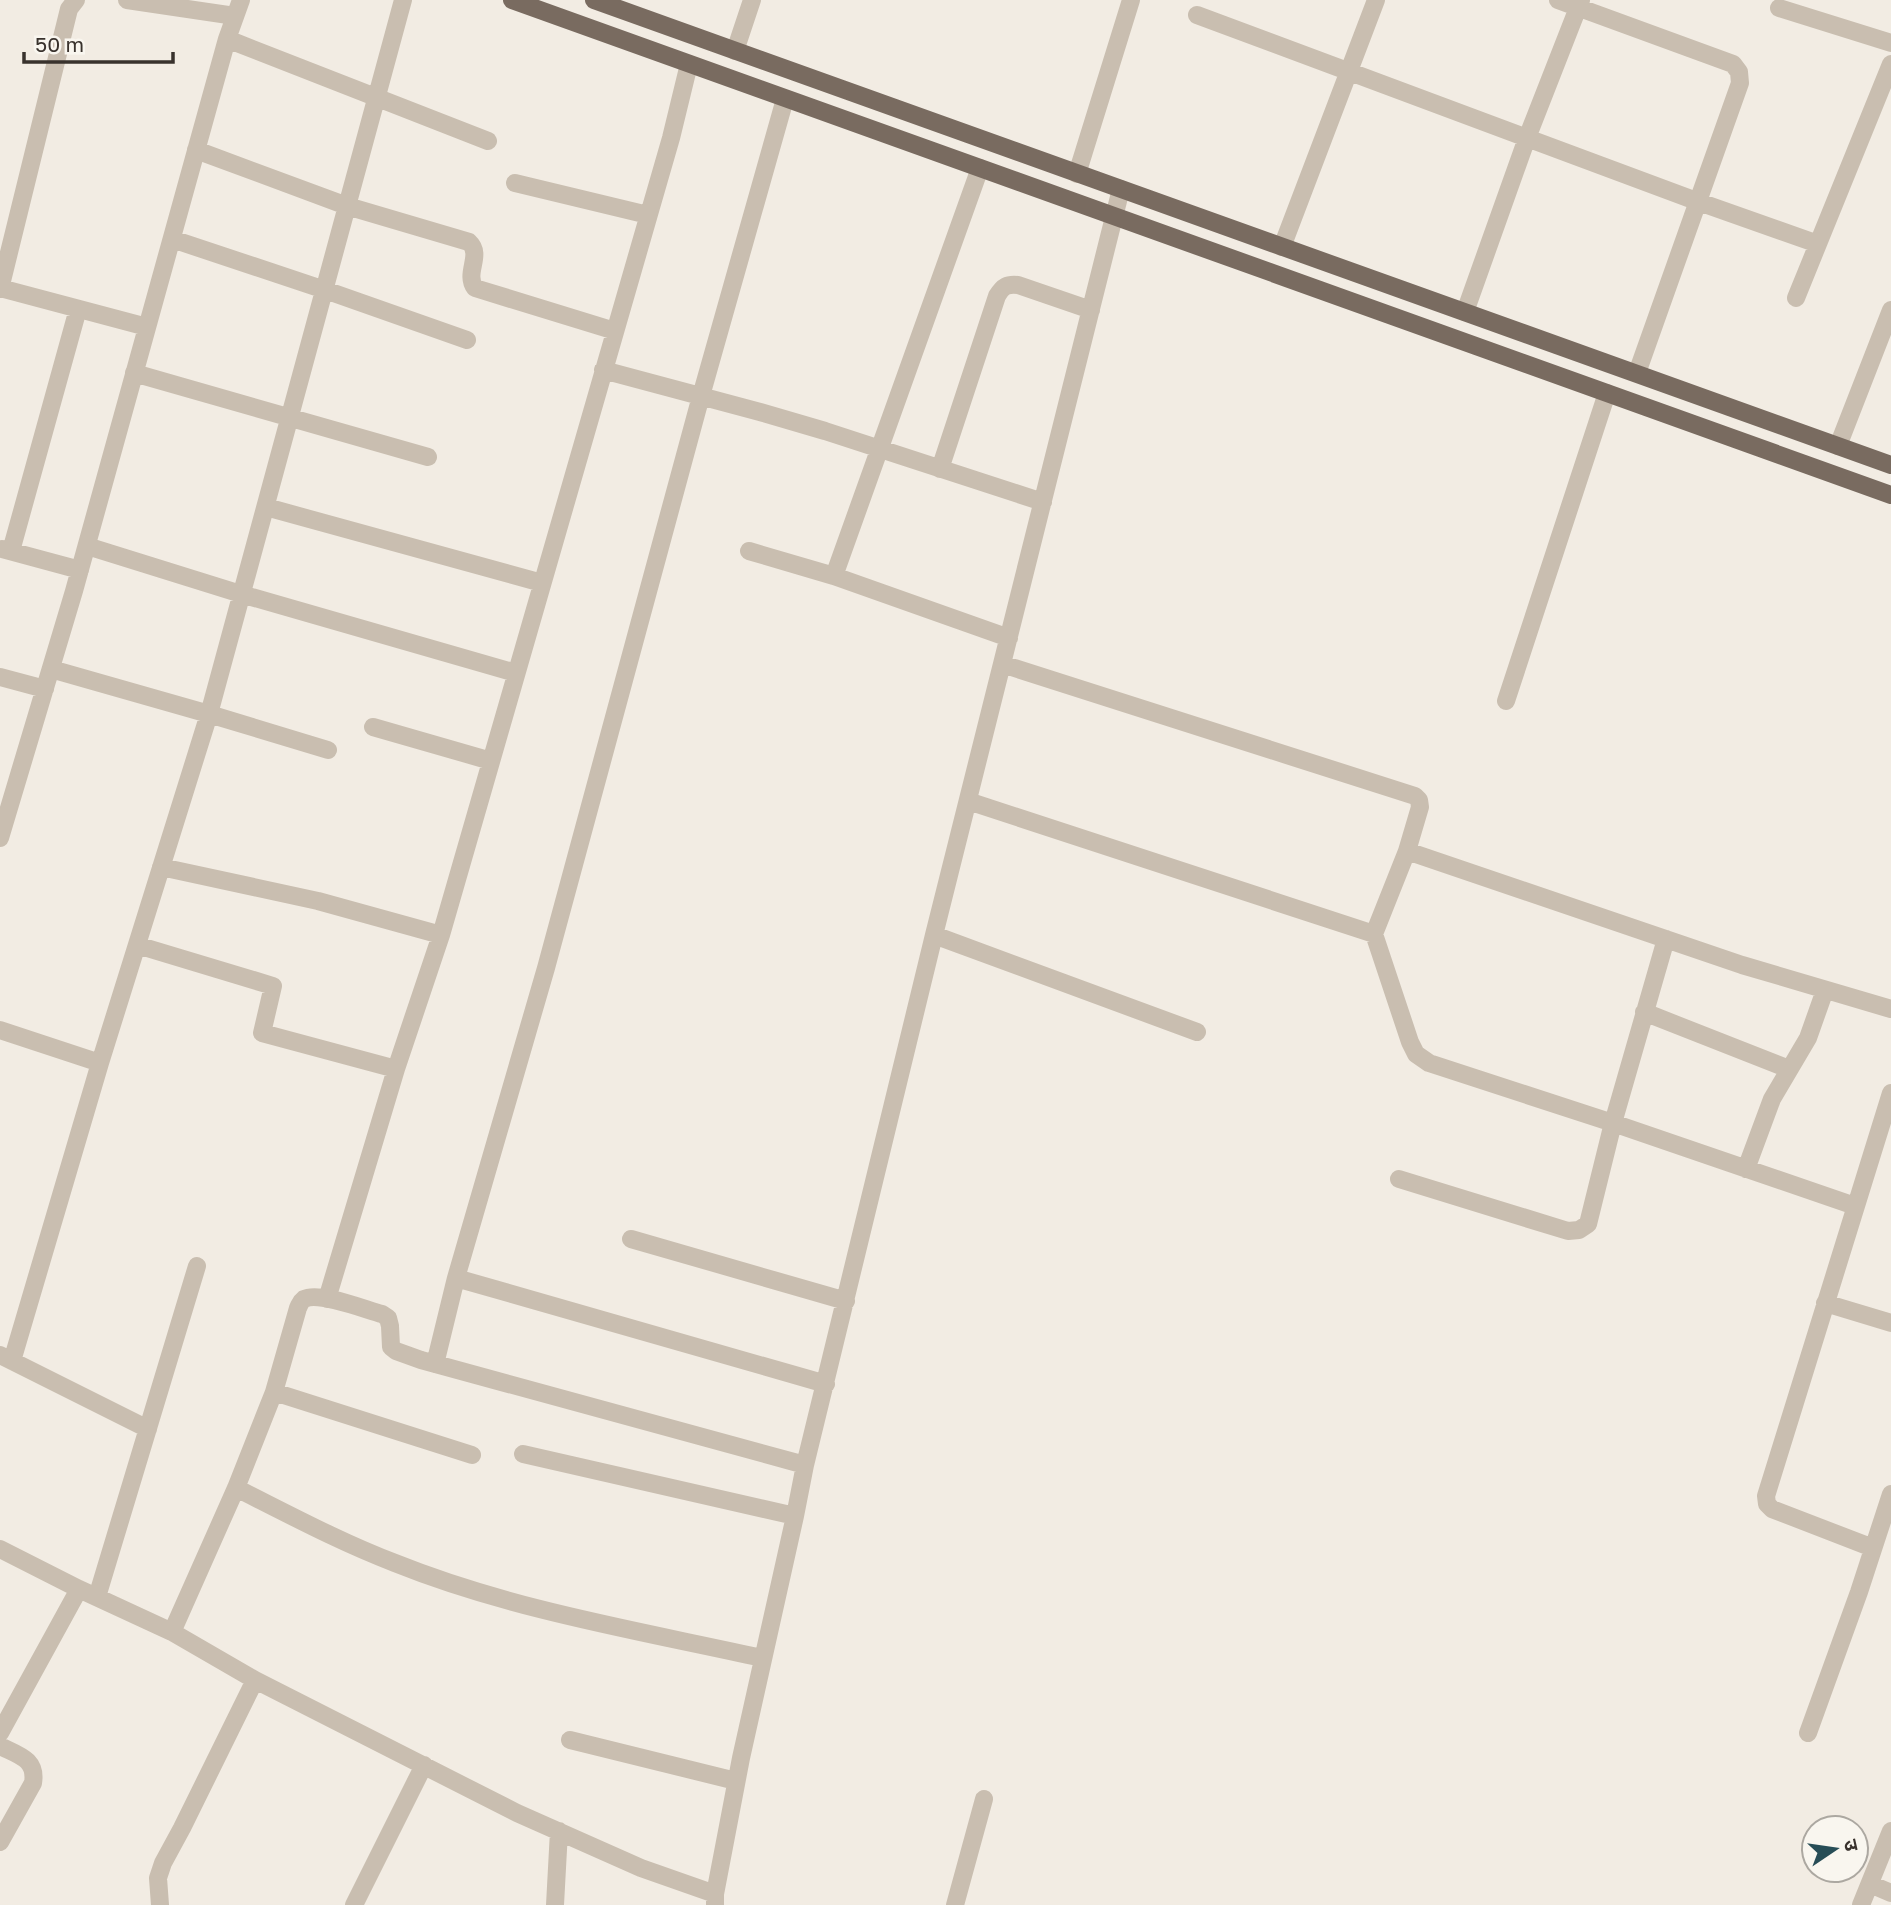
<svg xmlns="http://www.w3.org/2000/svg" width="1891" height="1905" viewBox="0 0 1891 1905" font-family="'Golos Text','Noto Sans Devanagari',sans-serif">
  <rect width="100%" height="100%" fill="#f2ece3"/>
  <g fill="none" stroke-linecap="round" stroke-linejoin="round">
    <path stroke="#c9beb0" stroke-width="18" d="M127,0L235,16
      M1558,0L1733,64L1739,72L1740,83L1637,373
      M1779,8L1891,43
      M1197,15L1699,202L1818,244
      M227,39L488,141
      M735,51L752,0
      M196,150L347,206L469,242C483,255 464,273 475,288L615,331
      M1077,174L1131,0
      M515,183L648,215
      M172,239L325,290L467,340
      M1282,247L1376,0
      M0,288L147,327
      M0,289L69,9L76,0
      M1796,298L1891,64
      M1465,312L1527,138L1581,0
      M603,370L760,412L825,431L1043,502
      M134,373L428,457
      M1838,446L1891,310
      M940,469L997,296C1003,286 1007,284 1018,285L1091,310
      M266,507L542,583
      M87,546L241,594L516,673
      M2,549L80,570
      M11,551L78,309
      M749,551L834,576L1009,638
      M834,576L980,168
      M1002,664L1415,796L1419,800L1420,807L1407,851L1374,934L1410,1042L1416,1054L1429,1063L1613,1123L1855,1206
      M51,669L209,714L328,750
      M0,677L45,689
      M1506,701L1607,393
      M373,727L491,761
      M968,801L1374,934
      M0,838L74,591L227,39L241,0
      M1407,851L1742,965L1891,1009
      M161,867L318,901L441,935
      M934,935L1197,1032
      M137,945L273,986L262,1033L396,1069
      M1644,1012L1789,1069
      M0,1030L100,1063
      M1746,1169L1772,1099L1808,1038L1825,990
      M1399,1179L1568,1231L1579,1230L1588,1224L1613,1123L1666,939
      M631,1239L846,1301
      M456,1278L826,1384
      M327,1299L396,1069L441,935L671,138L689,64
      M1825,1303L1891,1323
      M0,1355L148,1429
      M12,1361L100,1063L209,714L403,0
      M435,1364L456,1278L546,968L701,396L785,99
      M274,1392L472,1455
      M523,1454L795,1516
      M236,1488C288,1514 340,1542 395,1563C512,1610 640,1631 762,1658
      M1873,1548L1772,1509L1767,1504L1766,1496L1891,1093
      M0,1549L79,1589L172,1632L255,1680L517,1813L641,1868L715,1894
      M97,1597L197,1266
      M172,1632L236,1488L274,1392L298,1308C300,1304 300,1302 304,1299C319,1291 366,1310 382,1314L388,1318L390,1326L391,1347L396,1351L421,1360L805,1465
      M0,1733L79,1589
      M1808,1733L1859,1592L1891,1494
      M570,1740L736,1781
      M0,1746C18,1755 37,1759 33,1783L0,1842
      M1870,1884L1891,1893
      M160,1905L158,1878L163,1863L182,1828L255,1680
      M354,1905L424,1765
      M555,1905L559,1831
      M715,1905V1894L741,1758L795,1516L805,1465L934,935L1121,189
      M955,1905L984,1799
      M1861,1905L1891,1831"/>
    <path stroke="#796b60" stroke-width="18" d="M512,0L1891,495
      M594,0L1891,465"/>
  </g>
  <g transform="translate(1835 1849) rotate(77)"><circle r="33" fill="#f9f6ef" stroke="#aca8a1" stroke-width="2"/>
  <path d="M0-5L12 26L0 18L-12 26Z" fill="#274d56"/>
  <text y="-10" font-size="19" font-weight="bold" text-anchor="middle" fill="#39322d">उ</text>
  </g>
  <path d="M24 52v10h149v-10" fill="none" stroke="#39322d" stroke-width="3.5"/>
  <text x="35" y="52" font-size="21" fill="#39322d" stroke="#f9f6ef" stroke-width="5" paint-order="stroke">50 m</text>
</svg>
